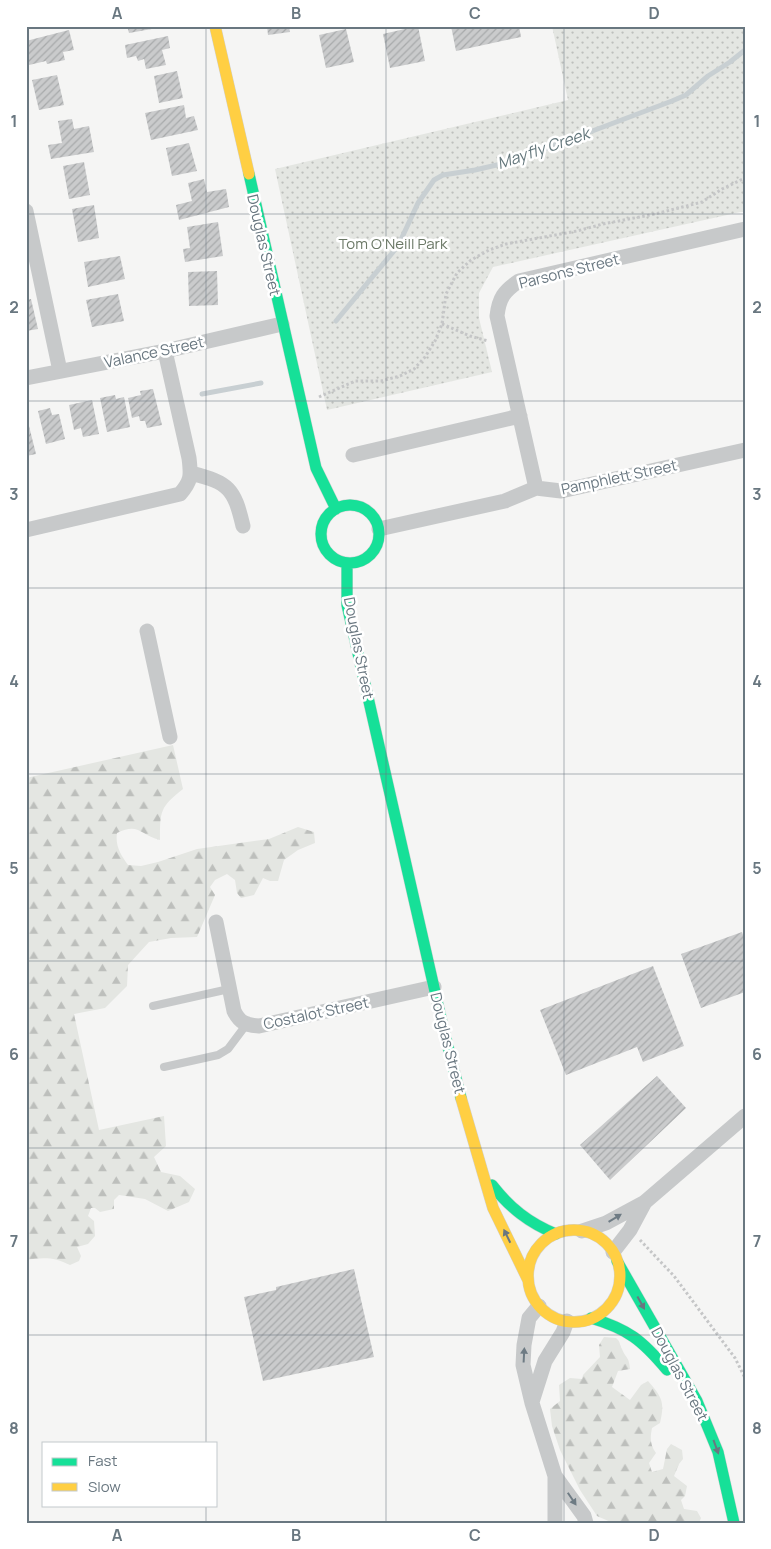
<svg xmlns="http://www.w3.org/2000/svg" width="771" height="1549" viewBox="0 0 771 1549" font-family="Manrope,sans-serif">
  <defs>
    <pattern id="forest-firs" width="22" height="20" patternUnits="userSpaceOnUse" patternTransform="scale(1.25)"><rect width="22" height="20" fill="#e4e6e2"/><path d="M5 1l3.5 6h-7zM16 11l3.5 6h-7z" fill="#bdbfbc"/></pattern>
    <pattern id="park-dots" width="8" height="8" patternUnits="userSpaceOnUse" patternTransform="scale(1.25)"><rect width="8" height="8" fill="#e4e6e2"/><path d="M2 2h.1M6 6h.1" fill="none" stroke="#bdbfbc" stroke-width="1.8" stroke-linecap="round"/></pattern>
    <pattern id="building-hatch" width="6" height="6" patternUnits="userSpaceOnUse" patternTransform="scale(1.25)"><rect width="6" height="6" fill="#cacbcc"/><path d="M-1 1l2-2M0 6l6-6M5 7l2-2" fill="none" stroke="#a8aaab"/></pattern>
  </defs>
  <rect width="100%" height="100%" fill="#f5f5f4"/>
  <path fill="url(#forest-firs)" d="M173,745L183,789C160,807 160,811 160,840C140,835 139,822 117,833C115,846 121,855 128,865L141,866L158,862L197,849L269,839L298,827L314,832L315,843L298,850L284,860L278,881H270L263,878L254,895L241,898L237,893L235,880L227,874L215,880L210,887L215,895L197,937L171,938L149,942L128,965L127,986L105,1008L74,1014L99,1130L164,1116L166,1146L154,1157L161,1172L180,1176L195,1189L189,1202L168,1211L145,1199L119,1195L114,1200V1209L100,1212L95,1208H91L88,1216L94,1221L95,1236L88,1244L77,1247L81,1256L79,1261L70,1265C55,1257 43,1257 26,1260V778Z
    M604,1337L616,1338C621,1342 619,1344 622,1349C626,1359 629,1356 630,1369L618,1371L612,1387L630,1400L641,1385L648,1381C662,1397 665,1402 660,1423L652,1428C650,1438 650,1445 656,1453L649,1463L652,1472L663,1469L667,1449L671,1444L682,1450L683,1459L679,1464L674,1476L687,1486L685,1496L681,1500L684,1509L697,1511L701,1518L699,1523H613L597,1516L580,1490L560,1450L552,1426L550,1409L560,1401L559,1385L570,1378L582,1379L583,1375L600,1357L599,1345Z"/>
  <path fill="url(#park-dots)" d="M552,26H745V211L493,267L479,293V318L492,372L327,410L275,169L568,100Z"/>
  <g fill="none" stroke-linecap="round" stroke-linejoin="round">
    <path stroke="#c8cfd2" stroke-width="5" d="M336,321L398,246L418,203L434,180L443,175L475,170L510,162L672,101L686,95L708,76L730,62L745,50
      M202,394L261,383"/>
  </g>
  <path fill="url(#building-hatch)" d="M127,26H163V27L129,33Z
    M267,26H289L290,32L268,35Z
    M418,26L425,61L390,68L383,34Z
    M451,26H519L521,37L456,51Z
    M346,29L354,62L326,68L319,35Z
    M69,30L74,50L63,52L65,60L47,64L46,61L29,65L26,54V41Z
    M168,36L170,48L162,50L166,65L146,69L144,59L138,61L136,56L127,58L125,45Z
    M177,71L183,98L159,103L154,76Z
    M57,75L64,105L39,110L32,80Z
    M184,105L186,118L194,116L198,130L151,140L145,113Z
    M72,119L74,129L89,126L94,152L51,159L48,145L62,143L58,121Z
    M189,143L197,171L172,176L166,148Z
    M84,162L90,195L69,199L63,166Z
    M204,179L207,192L226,189L229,207L179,220L176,205L192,201L188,183Z
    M94,205L99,238L78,242L72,209Z
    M218,222L223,256L185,262L183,249L190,248L187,227Z
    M120,256L125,279L88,287L84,262Z
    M217,271L218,305L189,306L188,272Z
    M118,294L124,321L92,327L86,300Z
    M31,299L38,329L26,331V300Z
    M153,389L162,425L147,428L145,421H140L139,416L132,418L128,398L141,395L140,391Z
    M115,395L116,399L124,397L130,427L107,432L100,398Z
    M92,400L99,434L83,437L81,428L74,430L69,405Z
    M50,408L52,415L59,414L65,439L46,444L38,411Z
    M26,414L36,454L26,456Z
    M742,932L745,941V992L701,1008L681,954Z
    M653,966L684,1046L643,1062L637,1047L566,1075L540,1010Z
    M657,1076L686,1108L610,1180L580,1145Z
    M354,1269L374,1357L263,1381L244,1297L276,1290V1287Z"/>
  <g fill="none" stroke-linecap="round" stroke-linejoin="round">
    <defs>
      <path id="fast" d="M249,174L316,468L336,509
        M321 534a29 29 0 1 1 58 0a29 29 0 1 1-58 0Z
        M347,563V605L443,1027L461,1098
        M492,1185C510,1208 529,1223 556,1234
        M617,1261L697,1401L718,1452L734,1523
        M591,1318C628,1329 642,1340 667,1370"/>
      <path id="slow" d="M215,26L249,174
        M461,1098L493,1208L528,1280
        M528 1276a46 46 0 1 1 92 0a46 46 0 1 1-92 0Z"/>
    </defs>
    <use href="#fast" stroke="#d1d1d1" stroke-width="12"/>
    <use href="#slow" stroke="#d1d1d1" stroke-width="12"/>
    <path stroke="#c5c6c7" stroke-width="3" stroke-dasharray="2.5 2.5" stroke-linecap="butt" d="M442,324L470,336L488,341
      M319,397L355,381H381L400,376L414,369L425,357L435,341L442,324L446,294L457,273L471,260L489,250L506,244L577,231L603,224L655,214L702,202L722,189L745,178
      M640,1240L674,1276L735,1358L745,1378"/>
    <path stroke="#c7c9ca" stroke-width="8" d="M153,1006L229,989
      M164,1067L218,1055L228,1049L246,1025"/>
    <path stroke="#c7c9ca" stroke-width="15" d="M26,211L60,371
      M26,378L165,351L282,324
      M353,455L520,416
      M191,473C229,483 234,488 243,526
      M536,488L497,316C499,298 504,291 519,281L745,229
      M379,529L505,501L536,488L561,491L745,450
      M26,530L180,494C192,480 191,475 189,458L165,351
      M147,631L170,737
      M216,922L234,1011C240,1023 246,1025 259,1026L434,987
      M582,1231L606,1223L645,1202L745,1116
      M613,1252L630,1230L645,1202
      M539,1306L529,1318L524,1345L523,1365L532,1403L555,1476V1523
      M532,1402L545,1361L563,1332L567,1321
      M555,1476L584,1516L586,1523"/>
    <use href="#fast" stroke="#16e098" stroke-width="11"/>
    <use href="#slow" stroke="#ffcf43" stroke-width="11"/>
  </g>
  <defs><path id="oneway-solid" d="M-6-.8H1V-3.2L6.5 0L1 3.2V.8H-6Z" transform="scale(1.25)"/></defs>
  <g fill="#6e7b84">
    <use href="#oneway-solid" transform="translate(615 1218) rotate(-31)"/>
    <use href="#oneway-solid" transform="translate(524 1355) rotate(-87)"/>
    <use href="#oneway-solid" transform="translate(572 1499) rotate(56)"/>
  </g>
  <g fill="#697780">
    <use href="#oneway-solid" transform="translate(507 1236) rotate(-116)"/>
    <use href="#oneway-solid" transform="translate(641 1303) rotate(61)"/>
    <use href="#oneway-solid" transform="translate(716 1447) rotate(70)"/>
  </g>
  <path fill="none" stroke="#697780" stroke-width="1" stroke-opacity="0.55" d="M206,26V1443M386,26V1523M564,26V1523M26,214H745M26,401H745M26,588H745M26,774H745M26,961H745M26,1148H745M26,1335H745M206,1505V1523"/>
  <g text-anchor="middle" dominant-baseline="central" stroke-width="5" stroke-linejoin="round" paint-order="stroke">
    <g font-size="15" fill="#6b7866" stroke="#fff">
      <text x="393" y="243">Tom O'Neill Park</text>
    </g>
    <g font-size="15" fill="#697780" stroke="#fff">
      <text transform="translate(264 245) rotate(77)">Douglas Street</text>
      <text transform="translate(569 271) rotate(-14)">Parsons Street</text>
      <text transform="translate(154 352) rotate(-12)">Valance Street</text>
      <text transform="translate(619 477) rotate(-12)">Pamphlett Street</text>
      <text transform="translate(359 648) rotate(79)">Douglas Street</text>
      <text transform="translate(316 1013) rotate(-12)">Costalot Street</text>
      <text transform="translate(448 1043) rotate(76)">Douglas Street</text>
      <text transform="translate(680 1374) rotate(62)">Douglas Street</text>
    </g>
    <g font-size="16" font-style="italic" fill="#64777c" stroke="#fff">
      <text transform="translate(543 148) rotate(-19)">Mayfly Creek</text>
    </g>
  </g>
  <rect width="771" height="1549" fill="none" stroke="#ffffff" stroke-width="55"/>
  <rect x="42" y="1442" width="175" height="65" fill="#ffffff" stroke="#c3c9cc"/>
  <rect x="52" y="1458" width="25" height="8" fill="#16e098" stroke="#c3c9cc"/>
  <text x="88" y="1466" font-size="15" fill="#697780">Fast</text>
  <rect x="52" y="1483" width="25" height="8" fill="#ffcf43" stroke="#c3c9cc"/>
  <text x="88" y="1492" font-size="15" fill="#697780">Slow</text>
  <rect x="28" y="28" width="716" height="1494" fill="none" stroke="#697780" stroke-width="2"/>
  <g font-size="16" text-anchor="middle" font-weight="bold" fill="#697780">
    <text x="117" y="19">A</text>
    <text x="296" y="19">B</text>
    <text x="475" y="19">C</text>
    <text x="654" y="19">D</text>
    <text x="14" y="127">1</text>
    <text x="757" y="127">1</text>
    <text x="14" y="313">2</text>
    <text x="757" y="313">2</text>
    <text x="14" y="500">3</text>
    <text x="757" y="500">3</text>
    <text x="14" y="687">4</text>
    <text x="757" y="687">4</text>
    <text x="14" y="874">5</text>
    <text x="757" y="874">5</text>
    <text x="14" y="1060">6</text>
    <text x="757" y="1060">6</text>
    <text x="14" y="1247">7</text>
    <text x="757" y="1247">7</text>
    <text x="14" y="1434">8</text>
    <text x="757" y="1434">8</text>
    <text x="117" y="1541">A</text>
    <text x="296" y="1541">B</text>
    <text x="475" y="1541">C</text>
    <text x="654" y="1541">D</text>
  </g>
</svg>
